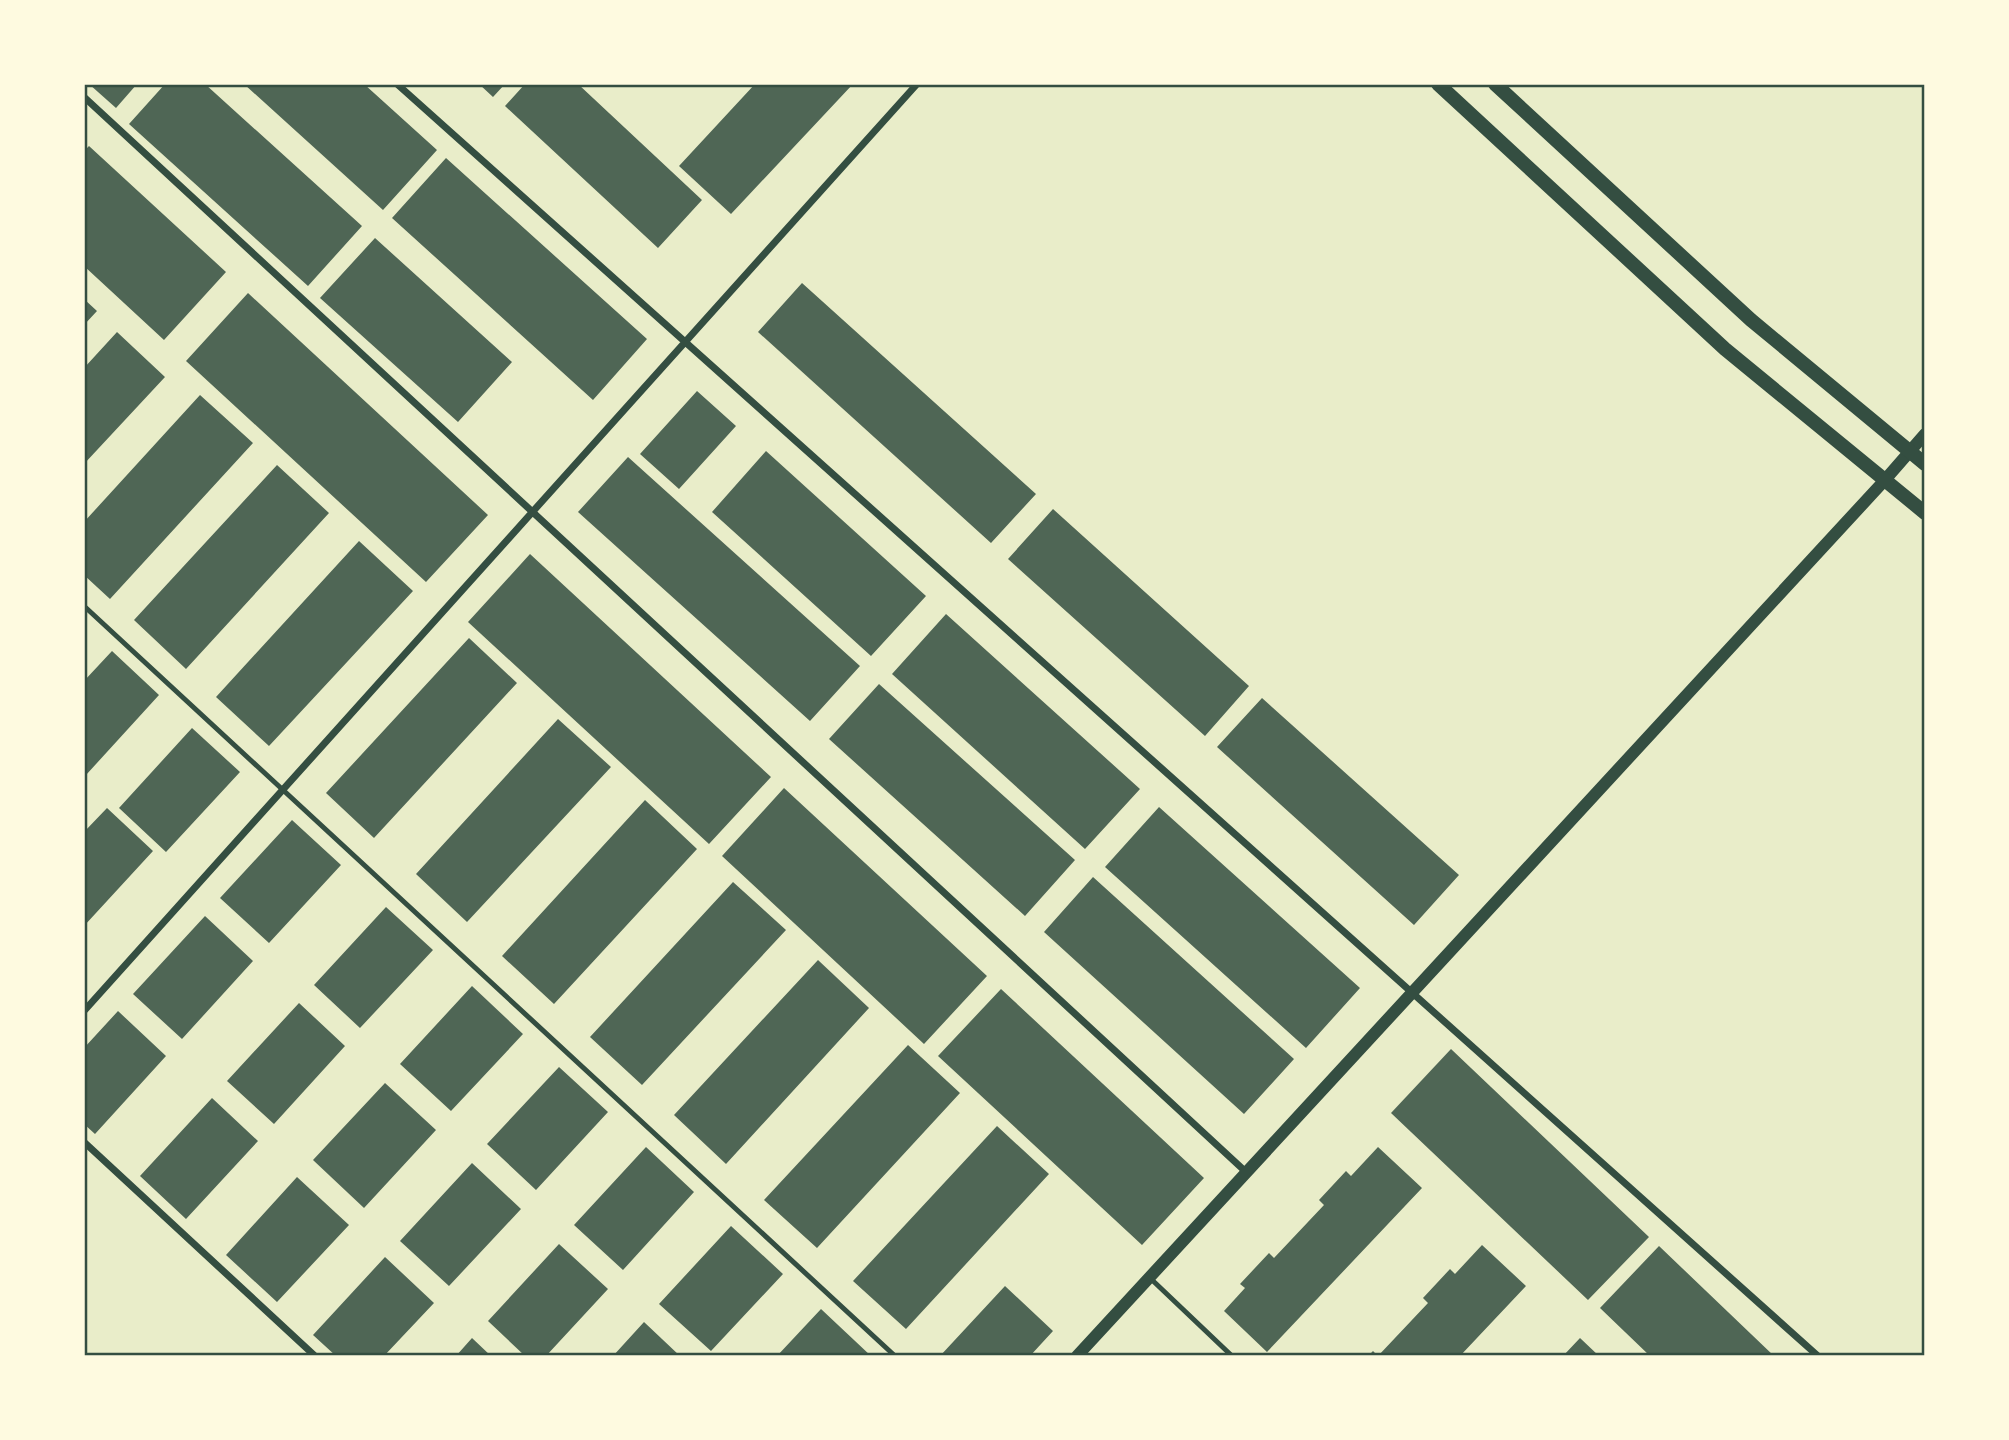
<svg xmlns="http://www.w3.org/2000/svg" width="2009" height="1440" viewBox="0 0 2009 1440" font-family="'Open Sans',sans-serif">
  <rect width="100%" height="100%" fill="#e9edc9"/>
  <path fill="#4f6655" d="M89,84H137L116,108Z
    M165,84H205L362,226L308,286L129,124Z
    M244,84H364L437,150L383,210Z
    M479,84H505L493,97Z
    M525,84H578L702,200L658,248L505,106Z
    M755,84H853L731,214L679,166Z
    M89,146L226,272L164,340L84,266V151Z
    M446,158L647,339L593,400L392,218Z
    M375,238L512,362L458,422L320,298Z
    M802,283L1036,494L991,543L758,332Z
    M248,293L488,515L426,582L186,361Z
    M84,299L97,311L84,325Z
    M117,332L165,377L84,464V368Z
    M697,391L736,426L679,489L640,454Z
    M200,395L253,443L110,599L84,575V522Z
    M766,451L926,596L871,656L712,512Z
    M628,457L860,666L810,721L578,512Z
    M277,465L329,513L186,669L134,620Z
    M1053,509L1249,686L1205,736L1008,559Z
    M359,541L413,591L269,746L216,697Z
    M530,554L771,777L709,844L468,622Z
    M946,614L1140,789L1085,849L892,674Z
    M469,638L517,683L374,838L326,793Z
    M112,651L159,695L86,775L84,773V681Z
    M879,684L1075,860L1025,916L829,739Z
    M1262,698L1459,875L1414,925L1217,747Z
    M558,719L611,767L467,922L416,874Z
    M192,728L240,772L166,852L119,808Z
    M784,788L987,976L924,1044L722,856Z
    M645,800L697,849L554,1004L502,956Z
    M1159,807L1360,988L1306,1048L1105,867Z
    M107,808L153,851L84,926V832Z
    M292,820L341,865L269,943L220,898Z
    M1093,877L1294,1059L1244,1114L1044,932Z
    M733,882L786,930L642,1085L590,1037Z
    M386,907L433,950L360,1028L314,985Z
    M205,916L253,961L182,1039L133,994Z
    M818,960L869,1008L726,1164L674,1115Z
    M472,986L523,1034L451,1111L400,1064Z
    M1001,989L1204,1178L1142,1245L938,1056Z
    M299,1003L345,1046L274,1124L227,1081Z
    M118,1011L166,1056L95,1134L84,1124V1048Z
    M908,1045L960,1093L817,1248L764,1200Z
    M1451,1049L1649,1237L1588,1300L1391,1113Z
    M559,1067L608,1112L536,1190L487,1144Z
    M385,1083L436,1130L364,1208L313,1160Z
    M212,1098L258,1141L186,1219L140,1176Z
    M997,1126L1049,1174L906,1329L853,1281Z
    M646,1147L694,1192L623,1270L574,1225Z
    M1378,1147L1422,1188L1267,1352L1224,1311L1245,1288L1240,1284L1269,1253L1274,1258L1324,1205L1319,1200L1346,1171L1351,1176Z
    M472,1163L521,1209L449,1286L400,1241Z
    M297,1177L349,1225L277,1302L226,1255Z
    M731,1226L783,1274L711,1351L659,1304Z
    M559,1244L608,1289L546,1356H525L488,1321Z
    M1482,1245L1526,1286L1460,1356H1368L1373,1351L1378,1356L1428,1303L1423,1298L1450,1269L1455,1274Z
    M1659,1246L1774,1356H1650L1600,1308Z
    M385,1257L434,1303L384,1356H336L313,1335Z
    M1005,1286L1053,1331L1030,1356H940Z
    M821,1309L871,1356H777Z
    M644,1322L680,1356H613Z
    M472,1338L491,1356H456Z
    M1580,1338L1599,1356H1563Z"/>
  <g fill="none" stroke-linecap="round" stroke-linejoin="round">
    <path stroke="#344e41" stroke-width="5" d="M84,606L895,1356
      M1150,1278L1232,1356"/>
    <path stroke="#344e41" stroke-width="7" d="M397,84L1818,1356
      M84,97L1246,1172
      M84,1011L917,84
      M84,1142L315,1356"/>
    <path stroke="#344e41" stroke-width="12" d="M1077,1356L1884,481L1925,434"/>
    <path stroke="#344e41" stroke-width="14" d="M1438,84L1725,349L1925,513
      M1495,84L1751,320L1925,464"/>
  </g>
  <rect width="2009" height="1440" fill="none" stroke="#fefae0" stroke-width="172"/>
  <rect x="86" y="86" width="1837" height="1268" fill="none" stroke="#344e41" stroke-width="2.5"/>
</svg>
